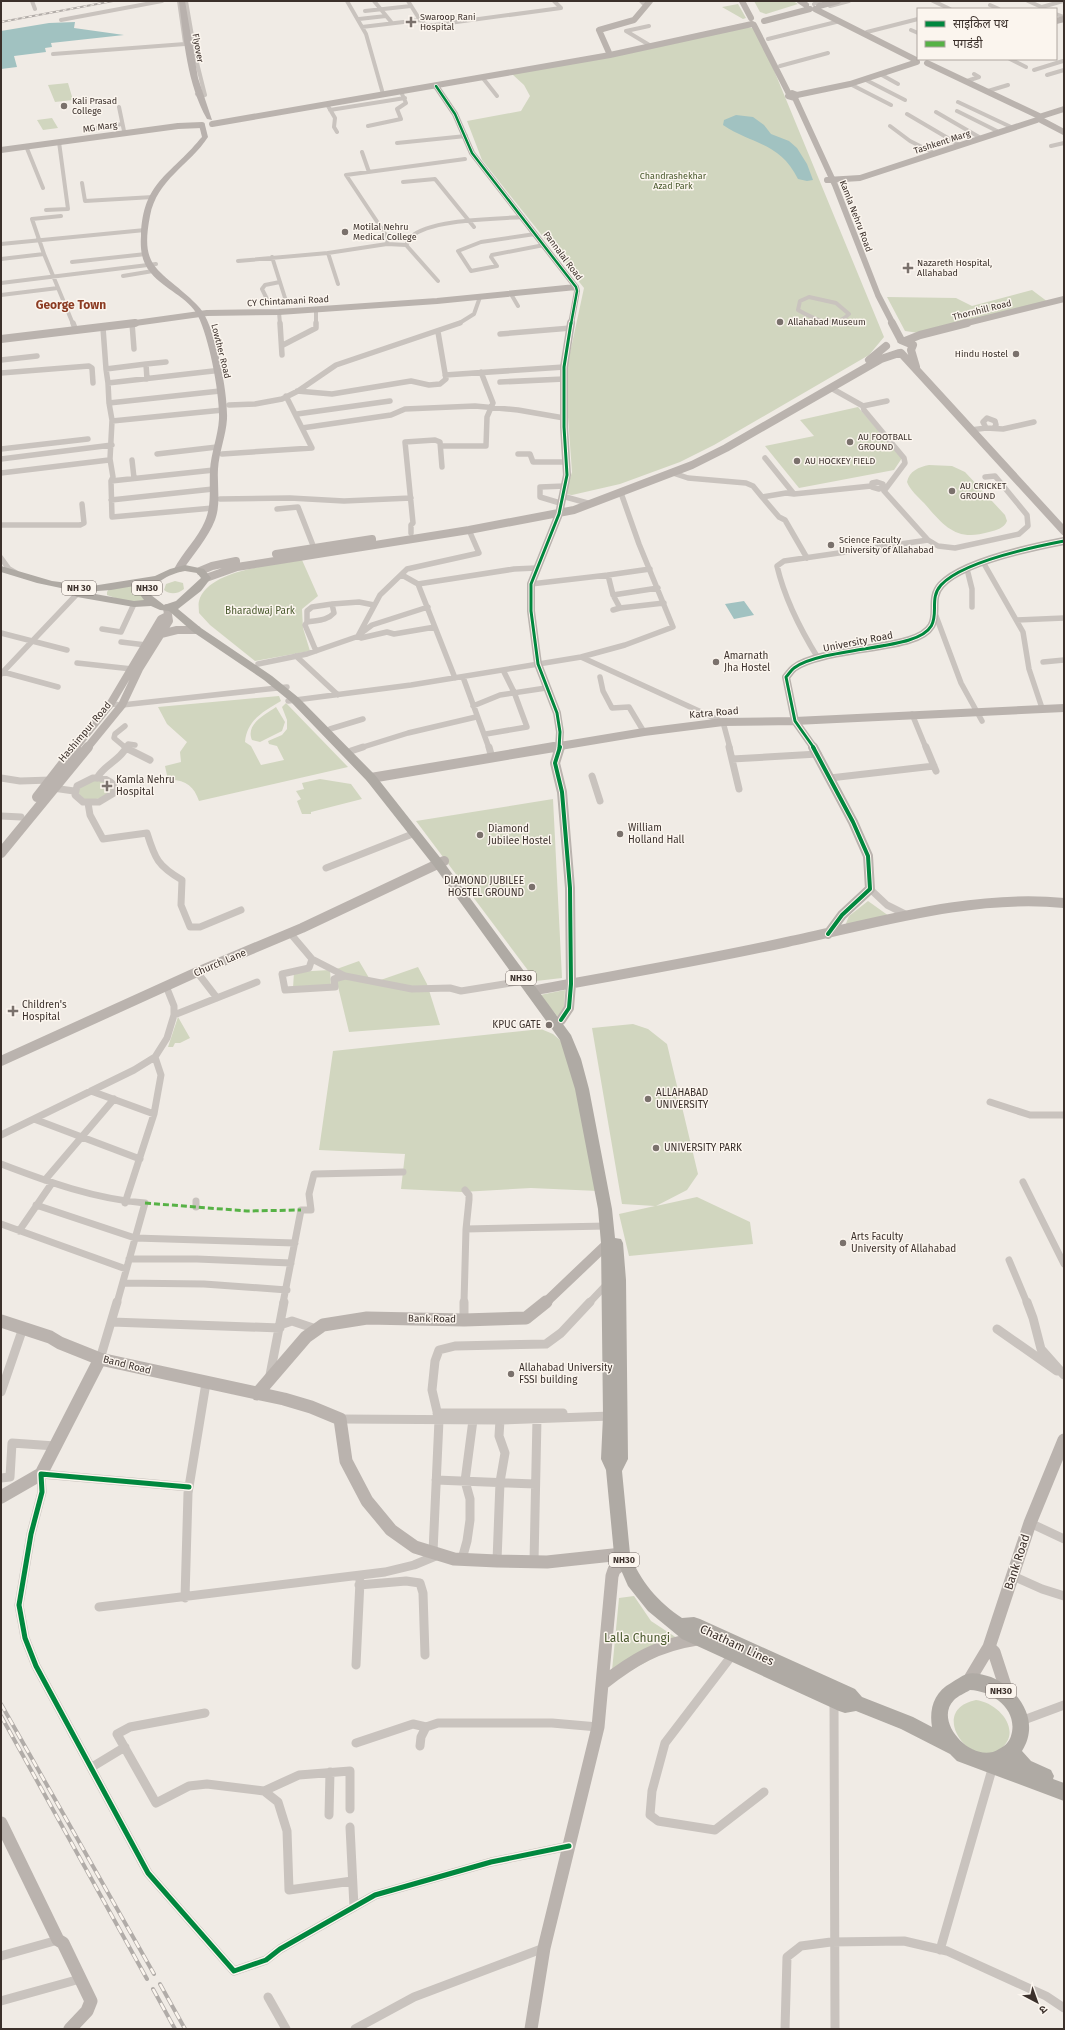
<svg xmlns="http://www.w3.org/2000/svg" width="1065" height="2030" viewBox="0 0 1065 2030" font-family="'Fira Sans','Noto Sans Devanagari',sans-serif">
  <rect width="100%" height="100%" fill="#f0ebe5"/>
  <path fill="#d1d6bf" d="M754,1H793L798,4L766,14L760,12Z
    M738,4L746,18L743,19L722,7Z
    M744,27L753,28L771,63L884,337L869,355L714,445L680,462L620,484L572,495L565,494L572,472L565,376L584,288L482,160L467,121L521,111L530,96L524,85L512,74Z
    M68,83L73,100L55,102L48,85Z
    M52,118L58,128L43,130L37,120Z
    M1032,290L1048,302L919,333L905,331L887,297L956,298L972,306Z
    M858,407L902,458L894,470L799,488L765,446L814,436L800,420Z
    M929,465L952,466L965,472L1005,515L1007,521C1004,528 997,530 989,532C956,542 944,526 924,503C918,497 910,490 907,482C909,471 919,467 929,465Z
    M302,560L318,596L302,609L303,628L310,651L255,661L210,625L199,613C199,609 198,604 199,601C208,569 275,565 302,560Z
    M175,581L183,583L184,589C178,594 170,595 164,590L166,584Z
    M129,585H141L143,587L145,601C133,606 119,599 107,595V592L109,589Z
    M279,696L281,701C264,711 247,720 245,742L251,746L261,765L284,760L277,746L269,744L268,741L282,735L287,729V720L282,707L286,703L348,767L199,801C194,786 185,779 168,780L165,766L181,762L180,752L187,742L167,724L158,707Z
    M276,707L285,722L282,731L260,742L252,740C245,724 266,714 276,707Z
    M93,778L114,785L110,797L81,801L77,786Z
    M320,779L351,784L362,799L311,812V814H302L297,801L301,799L296,791L304,789L302,783Z
    M553,799L562,978L536,981L416,821Z
    M868,901L889,916L845,926L849,916Z
    M359,961L372,983L418,967L427,984L440,1025L349,1032L334,970Z
    M330,970L331,986L293,988L294,972Z
    M565,990L563,1023L540,995Z
    M178,1017L190,1038L180,1043H175L173,1047H168Z
    M633,1024L648,1029L667,1044L698,1174L687,1190L656,1206L697,1197L750,1222L753,1244L629,1256L619,1214L655,1206L622,1204L592,1028Z
    M541,1029L553,1034L567,1046L598,1191L531,1188L462,1192L401,1189L405,1154L319,1150L333,1051Z
    M634,1596L651,1621L683,1642L611,1681L619,1598Z
    M976,1700C1000,1703 1024,1733 999,1750C970,1770 927,1710 976,1700Z"/>
  <path fill="#a1c2c1" d="M75,22L74,28L124,35L51,43L52,47L45,48L46,52L14,56L17,67L1,69V31L49,23Z
    M736,115L753,117L764,125L771,134L789,141L797,148L807,164L813,180L807,181L798,179C780,142 753,145 723,125L724,120Z
    M744,601L754,615L734,619L725,604Z"/>
  <g fill="none" stroke-linecap="round" stroke-linejoin="round">
    <path stroke="#c9c3be" stroke-width="4" d="M32,1L35,9
      M179,1L185,43
      M186,1L196,59L205,95L200,97L197,94
      M347,1L366,34L383,94
      M374,1L392,23
      M408,1L420,20L427,26L561,8L554,1
      M641,1L646,6
      M933,1L950,9
      M1028,1L1046,9
      M814,4L820,1
      M990,5L999,9
      M830,6L849,1
      M1042,7L1063,1
      M365,11L411,6
      M1056,14L1064,17
      M359,19L386,16
      M61,20L162,1
      M649,26L626,31L651,46
      M362,27L420,20
      M911,30L918,33
      M867,32L918,19
      M768,39L840,21
      M53,54L185,44
      M1010,59L1026,67
      M780,66L828,53
      M1034,70L1063,61
      M880,74L898,84
      M1047,75L1064,70
      M482,77L497,96
      M864,79L905,100
      M967,81L979,77L974,74
      M850,84L891,105
      M988,91L1008,85
      M958,102L1011,127
      M328,106L335,118L334,127L337,132
      M119,107L124,131
      M330,110L405,98
      M957,111L997,131
      M936,112L979,137
      M907,114L958,144
      M368,126L401,119L397,109L406,103L402,94
      M890,126L910,141L932,152
      M91,129L122,124
      M397,143L466,136
      M26,146L43,188
      M1051,146L1064,143
      M362,152L369,172
      M403,182L435,179L474,227
      M82,183L85,201L153,197
      M46,210L68,209L59,142
      M535,234L481,242L458,251L471,271L497,266L491,257L492,255L544,245
      M1,244L145,230
      M387,244L406,245L438,281
      M406,245C408,243 409,239 411,237C429,219 497,219 523,217
      M328,253L338,284
      M44,254L32,219L61,216
      M272,257L286,301
      M1,259L44,254L73,324
      M238,261L328,253L387,244L388,238L346,175L465,159
      M72,262L146,254
      M123,276L153,271
      M1,283L156,264
      M511,294L518,306
      M1,295L58,288
      M809,297L836,303L849,314C834,330 814,319 798,310L800,301Z
      M267,299L262,289L265,285L280,282
      M316,309V324
      M279,312L280,324
      M458,324L474,314L480,297"/>
    <path stroke="#c9c3be" stroke-width="5.5" d="M73,323L76,331
      M132,323L134,349
      M280,323L282,355
      M103,328L106,369
      M500,334L571,328
      M283,345L316,328V323
      M1,360L37,356
      M146,364L166,362
      M1,373L89,366L92,368L93,383
      M445,375L564,367
      M500,382L564,379
      M108,383L106,369L146,364L147,379
      M831,388L863,406
      M297,391L332,394L411,381L429,385L440,384L446,379L438,332
      M887,401L863,406L864,410L904,458L905,463L884,491L928,540
      M109,403L108,383L222,370
      M229,405L255,404L282,399L298,391L336,365L460,323
      M297,414L390,401
      M112,420L109,403L220,391
      M302,428L391,415L405,409L475,406L518,410L564,418
      M986,428L983,422L987,418L995,421L996,425L994,428
      M971,430L986,428L1003,429L1034,422
      M441,446H486L487,417L493,403L481,372
      M1,449L88,439
      M157,454L217,447
      M222,454L312,448L286,396
      M518,454H530L533,462H566
      M765,458L794,494L871,486
      M1,459L112,445
      M132,460L134,478
      M1,473L109,460
      M673,473L688,478L746,483L753,486L762,497L786,493L794,494
      M111,481L214,470
      M877,482L883,484V487L879,489L872,487V483Z
      M562,496L591,504
      M762,497L779,517L785,520L807,558
      M220,499L290,498L344,501L411,498
      M111,500L213,489
      M560,503L540,497V487L565,486
      M213,508L112,517L111,481L113,477L110,459L112,421L223,410
      M277,509L298,507L314,548
      M1,525H80L84,523L82,504
      M411,533V525L413,523L405,442L435,440L440,442L442,467
      M1,558L9,569L16,573
      M983,562L1023,632L1029,669L1042,708
      M967,569L972,589V607
      M402,575L418,584L455,678
      M418,584L514,569L536,568
      M531,584L608,575
      M613,595L658,588
      M620,608L664,603
      M613,610L620,608L613,595L608,575L650,569
      M936,616L961,683L982,721
      M1017,620L1064,618
      M307,622V611L312,607L332,604
      M102,629L121,632L134,604
      M1,633L67,650
      M360,634L372,625L428,607
      M358,636L380,595L407,569L479,553L469,530
      M121,642L146,645
      M316,651L305,625L307,622C317,620 327,621 334,613L332,604L359,602L374,605
      M296,656L338,695
      M581,657L723,722L730,748
      M818,658C800,629 785,600 777,566L784,561L928,540L938,546L955,548L1019,534L1028,526L1027,515L995,476L985,477
      M1043,662L1064,660
      M77,663L132,669
      M258,664L307,654L359,636L361,638L387,632L394,634L435,627
      M3,672L58,687
      M1,674L77,594
      M463,677L489,748
      M600,677L603,691L612,708L629,707L644,732
      M288,701L411,685L581,657L625,645L673,627L639,544L621,493
      M111,704L122,705L287,687
      M473,706L500,695L546,688
      M912,714L926,748
      M125,726L115,734L114,738L126,748L128,744L135,745
      M330,729L363,719
      M486,734L527,727L514,692L503,670
      M360,748L408,733L476,717"/>
    <path stroke="#c9c3be" stroke-width="7" d="M125,747H126
      M489,747L492,758
      M729,747L739,789
      M926,747L936,771
      M351,751L363,747
      M732,759L818,754
      M592,776L600,801
      M1,778L20,781L51,780
      M93,778C102,777 108,779 114,785V793L99,802H83L75,795L77,786Z
      M97,778C104,765 119,761 126,748L150,760
      M830,778L934,766
      M53,788L74,791
      M88,803L90,815L103,839L147,833C155,859 158,866 182,880L181,905L190,927H200L241,910
      M1,816L21,817
      M326,868L415,833
      M870,889L887,905L907,915
      M290,933L312,959L345,976L412,989L450,988L461,991L523,981
      M312,959L309,968L282,974L285,990L335,987L334,979L345,976
      M197,972L217,998
      M174,1015L257,982
      M91,1091L154,1114
      M990,1102L1030,1115H1064
      M34,1119L140,1159
      M1,1135L134,1070L155,1057L167,1038L174,1015V1006L166,986
      M1,1164C48,1182 95,1199 145,1203L117,1303
      M45,1180L114,1099
      M1023,1182L1064,1264
      M196,1201V1207
      M125,1203L154,1114L161,1075L155,1057
      M36,1205L135,1238L295,1243
      M1,1224L126,1269
      M466,1229L607,1226
      M19,1231L52,1183
      M129,1259H197L291,1263
      M1009,1260L1027,1303
      M123,1283L204,1284L287,1290
      M283,1303L301,1210H311L309,1194L314,1174L403,1172
      M464,1303L466,1229L469,1200V1195L465,1190
      M589,1303L607,1284"/>
    <path stroke="#c9c3be" stroke-width="9" d="M1027,1302L1033,1318L1041,1349L1064,1375
      M464,1320V1302
      M112,1322L280,1328
      M280,1325L292,1321L316,1329
      M997,1329L1057,1371
      M100,1359L117,1302
      M270,1375L284,1302
      M1,1392L23,1328
      M437,1413H563
      M340,1419L500,1420L611,1416
      M1,1478L10,1477L12,1443L55,1446
      M436,1480L535,1484
      M189,1487L41,1474L42,1492L31,1534L19,1605L25,1638L36,1666L148,1873L234,1971L266,1960L280,1949L375,1895L491,1862L569,1846
      M1030,1523L1064,1539
      M433,1552L439,1420L432,1390L435,1361L439,1350L455,1346L546,1344L561,1333L590,1302
      M462,1559L467,1541L470,1520V1499L465,1481L473,1420
      M497,1561L500,1482L505,1453L499,1436L500,1420
      M534,1562L537,1418
      M1013,1576L1042,1589L1064,1596
      M359,1585L406,1581L420,1583L423,1593L425,1655
      M185,1598L188,1493L206,1383
      M99,1607L385,1572L414,1565L438,1555
      M733,1654L665,1743L652,1791L650,1815L658,1821L715,1830L764,1792
      M356,1665L360,1581
      M834,1701L835,2029
      M205,1713L130,1727L117,1734L156,1803L189,1786L207,1784L264,1791L278,1802L287,1831L289,1890L352,1881
      M1021,1721L1064,1705
      M356,1743L413,1724L426,1727
      M420,1746L421,1737L426,1727L438,1723H552L598,1727
      M92,1767L125,1747
      M264,1791L299,1775L350,1771V1809
      M329,1815L330,1772
      M350,1827L354,1907
      M940,1950L993,1766
      M1,1956L58,1940
      M268,1997L286,2029
      M1,2001L80,1979
      M355,2029L414,1997L544,1948
      M785,2029L787,1957L801,1946L831,1942L904,1941L947,1951L1046,1996L1064,2008"/>
    <path stroke="#bab3ae" stroke-width="6" d="M742,1L751,18
      M800,1L806,5
      M819,6L838,1
      M815,9L916,60
      M764,21L810,9
      M1056,21L1064,19
      M754,25L789,94
      M610,55L599,30L634,20L650,1
      M927,63L1039,116
      M436,86L455,114L472,153L576,287L577,291L571,324
      M792,93L797,95L795,98L788,96Z
      M797,95L850,84L917,62
      M795,98L835,185L878,295L893,324
      M1042,116L1064,109
      M1041,120L1064,132
      M212,124L610,55L752,24
      M1,150L178,126L202,125
      M827,180L860,178L1037,120
      M128,324L207,313L279,312L437,301L576,287
      M963,324L1064,299"/>
    <path stroke="#bab3ae" stroke-width="8" d="M892,323L901,340
      M1,339L135,323
      M901,340L913,345L911,350L916,367
      M905,341L920,335L967,323
      M901,353L1064,531
      M869,360L886,346
      M276,554L372,539
      M200,571L212,566L236,561
      M206,578L237,567L469,530L574,510L692,465L726,448L881,359L899,353
      M161,634L177,630H197
      M75,748L111,703L161,619L167,616
      M87,748L122,705L139,669L169,621L167,608
      M548,748L644,732L723,722L795,721L1064,708
      M559,748L560,732L557,713L538,664L531,611V584L559,514L567,475L564,427V367L571,323
      M814,748L795,721L786,677C789,674 791,670 794,668C814,652 882,649 909,640C951,627 924,604 941,585C962,562 1033,547 1064,541"/>
    <path stroke="#bab3ae" stroke-width="10" d="M560,747L555,763L562,792L570,888L571,984L569,1008L561,1020
      M813,747L853,822L868,856L870,889L842,915L828,934
      M371,778L554,747
      M37,797L76,747
      M1,853L88,747
      M531,991C616,975 702,961 787,942C877,923 971,894 1064,903
      M1,1061L197,972L302,928L444,861
      M545,1303L608,1243H611"/>
    <path stroke="#bab3ae" stroke-width="13" d="M1,1321L50,1337L60,1343L100,1359L284,1399L311,1407L340,1419L346,1461L367,1501L391,1530L415,1547L454,1559L497,1561L547,1562L622,1554
      M257,1394L306,1337L323,1325L367,1318L464,1320L526,1318L546,1302
      M1,1497L41,1474L100,1359
      M989,1647L994,1652L1009,1698
      M968,1682L989,1647L1030,1523L1064,1440
      M602,1684C633,1660 657,1645 697,1639
      M1,1823L58,1940L63,1943L91,2001L87,2011L70,2029
      M531,2029L544,1948L598,1727L612,1576L614,1570L624,1562"/>
    <path fill="#b8b1ad" fill-rule="evenodd" d="M179,1H185L198,78L212,120L207,119C187,83 184,41 179,1Z
      M202,123L205,125L208,137C190,165 157,179 150,216C140,267 157,268 190,298C195,303 202,309 205,316C217,338 228,393 227,419C226,436 219,452 218,469C217,486 221,504 215,520C208,538 193,555 182,571L179,572L174,569C183,552 198,538 205,521C212,505 209,487 210,470C211,453 218,436 219,419C220,394 209,338 198,316C188,297 164,289 151,273C142,263 140,250 141,236C143,181 170,176 200,139L202,137L199,125Z"/>
    <path fill="#afaaa4" fill-rule="evenodd" d="M185,565L204,569L211,578L201,591L178,609L201,628L272,676L299,698L375,775L442,860L571,1035L581,1059L589,1089L612,1209L615,1238L621,1239L623,1243L626,1280L628,1459L622,1471L630,1554C639,1580 659,1603 682,1618L694,1617L700,1619L855,1689L862,1697L913,1717L932,1727C929,1709 934,1692 951,1683C956,1680 961,1676 967,1674C974,1672 984,1675 991,1677C1019,1689 1041,1721 1022,1751L1031,1761L1051,1770L1054,1776L1053,1779L1064,1783V1801L957,1761L950,1754L901,1729L856,1711L845,1713L839,1711L682,1639L648,1611L628,1586L614,1554L606,1470L601,1459L603,1416L601,1243L598,1209L575,1089L560,1040L434,866L367,781L291,702L264,680L193,632L169,611L160,610L151,606L134,607L77,597L72,594L75,591L37,583L1,572V566L52,581L92,586L155,576L170,569ZM185,571L197,573L201,578L176,601L164,605L151,595C154,581 172,573 185,571ZM146,584L141,596L144,600L134,601L84,592L111,590ZM970,1690C993,1691 1019,1710 1011,1736C1009,1742 1005,1746 999,1749C974,1766 932,1722 954,1700C958,1696 965,1693 970,1690Z"/>
    <defs>
      <path id="rail-far1" d="M1,22L113,1"/>
      <path id="rail" d="M1,1704L154,1974
        M1,1716L147,1979
        M160,1984L185,2029
        M153,1989L175,2029"/>
    </defs>
    <use href="#rail-far1" stroke="#b1aca8" stroke-width="2"/>
    <use href="#rail" stroke="#b1aca8" stroke-width="4"/>
    <use href="#rail-far1" stroke="#fbf5ee" stroke-width="1" stroke-dasharray="3.5" stroke-linecap="butt"/>
    <use href="#rail" stroke="#fbf5ee" stroke-width="2.5" stroke-dasharray="8" stroke-linecap="butt"/>
    <path stroke="#57b246" stroke-width="3" stroke-dasharray="6 3" stroke-linecap="butt" d="M145,1203L247,1211L301,1210"/>
    <defs>
      <path id="cycleway-far3" d="M436,86L455,114L472,153L576,287L577,291L571,324"/>
      <path id="cycleway-far2" d="M559,748L560,732L557,713L538,664L531,611V584L559,514L567,475L564,427V367L571,323
        M814,748L795,721L786,677C789,674 791,670 794,668C814,652 882,649 909,640C951,627 924,604 941,585C962,562 1033,547 1064,541"/>
      <path id="cycleway-far1" d="M560,747L555,763L562,792L570,888L571,984L569,1008L561,1020
        M813,747L853,822L868,856L870,889L842,915L828,934"/>
      <path id="cycleway" d="M189,1487L41,1474L42,1492L31,1534L19,1605L25,1638L36,1666L148,1873L234,1971L266,1960L280,1949L375,1895L491,1862L569,1846"/>
    </defs>
    <use href="#cycleway-far3" stroke="#fbf5ee" stroke-width="4"/>
    <use href="#cycleway-far2" stroke="#fbf5ee" stroke-width="5"/>
    <use href="#cycleway-far1" stroke="#fbf5ee" stroke-width="6"/>
    <use href="#cycleway" stroke="#fbf5ee" stroke-width="8"/>
    <use href="#cycleway-far3" stroke="#00873e" stroke-width="2.5"/>
    <use href="#cycleway-far2" stroke="#00873e" stroke-width="3"/>
    <use href="#cycleway-far1" stroke="#00873e" stroke-width="4"/>
    <use href="#cycleway" stroke="#00873e" stroke-width="5"/>
  </g>
  <g fill="#7a716c" stroke="#fbf5ee" stroke-width="1.5">
    <path d="M409 16h4v4h4v4h-4v4h-4v-4h-4v-4h4z"/>
    <circle cx="64" cy="106" r="4"/>
    <circle cx="345" cy="232" r="4"/>
    <path d="M906 262h4v4h4v4h-4v4h-4v-4h-4v-4h4z"/>
    <circle cx="780" cy="322" r="4"/>
    <circle cx="1016" cy="354" r="4"/>
    <circle cx="850" cy="442" r="4"/>
    <circle cx="797" cy="461" r="4"/>
    <circle cx="952" cy="491" r="4"/>
    <circle cx="831" cy="545" r="4"/>
    <circle cx="716" cy="662" r="4"/>
    <path d="M105 780h4v4h4v4h-4v4h-4v-4h-4v-4h4z"/>
    <circle cx="620" cy="834" r="4"/>
    <circle cx="480" cy="835" r="4"/>
    <circle cx="532" cy="887" r="4"/>
    <path d="M11 1005h4v4h4v4h-4v4h-4v-4h-4v-4h4z"/>
    <circle cx="549" cy="1025" r="4"/>
    <circle cx="648" cy="1099" r="4"/>
    <circle cx="656" cy="1148" r="4"/>
    <circle cx="843" cy="1243" r="4"/>
    <circle cx="511" cy="1374" r="4"/>
  </g>
  <g text-anchor="middle" dominant-baseline="central" stroke-width="3" stroke-linejoin="round" paint-order="stroke">
    <g font-size="9" fill="#3b302b" stroke="#fbf5ee" text-anchor="start">
      <text x="420" y="17">Swaroop Rani<tspan x="420" dy="10">Hospital</tspan></text>
      <text x="72" y="101">Kali Prasad<tspan x="72" dy="10">College</tspan></text>
      <text x="353" y="227">Motilal Nehru<tspan x="353" dy="10">Medical College</tspan></text>
      <text x="917" y="263">Nazareth Hospital,<tspan x="917" dy="10">Allahabad</tspan></text>
      <text x="788" y="322">Allahabad Museum</text>
      <text x="1008" y="354" text-anchor="end">Hindu Hostel</text>
      <text x="858" y="437">AU FOOTBALL<tspan x="858" dy="10">GROUND</tspan></text>
      <text x="805" y="461">AU HOCKEY FIELD</text>
      <text x="960" y="486">AU CRICKET<tspan x="960" dy="10">GROUND</tspan></text>
      <text x="839" y="540">Science Faculty<tspan x="839" dy="10">University of Allahabad</tspan></text>
    </g>
    <g font-size="9" fill="#3b302b" stroke="#fbf5ee">
      <text transform="translate(198 48) rotate(80)">Flyover</text>
      <text transform="translate(100 127) rotate(-8)">MG Marg</text>
      <text transform="translate(942 142) rotate(-18)">Tashkent Marg</text>
      <text transform="translate(856 216) rotate(69)">Kamla Nehru Road</text>
      <text transform="translate(563 256) rotate(53)">Pannalal Road</text>
      <text transform="translate(288 301) rotate(-3)">CY Chintamani Road</text>
      <text transform="translate(982 310) rotate(-14)">Thornhill Road</text>
      <text transform="translate(221 351) rotate(76)">Lowther Road</text>
    </g>
    <g font-size="9" fill="#4a5a2e" stroke="#fbf5ee">
      <text x="673" y="176">Chandrashekhar<tspan x="673" dy="10">Azad Park</tspan></text>
    </g>
    <g fill="#fbf5ee" stroke="#756b66" stroke-width="1">
      <rect x="62" y="581" width="34" height="14" rx="3"/>
      <rect x="132" y="581" width="30" height="14" rx="3"/>
      <rect x="506" y="971" width="30" height="14" rx="3"/>
      <rect x="609" y="1553" width="30" height="14" rx="3"/>
      <rect x="986" y="1684" width="30" height="14" rx="3"/>
    </g>
    <g font-size="9" font-weight="bold" fill="#3b302b">
      <text x="79" y="588">NH 30</text>
      <text x="147" y="588">NH30</text>
      <text x="521" y="978">NH30</text>
      <text x="624" y="1560">NH30</text>
      <text x="1001" y="1691">NH30</text>
    </g>
    <g font-size="10" fill="#4a5a2e" stroke="#fbf5ee">
      <text x="260" y="611">Bharadwaj Park</text>
    </g>
    <g font-size="10" fill="#3b302b" stroke="#fbf5ee">
      <text transform="translate(858 642) rotate(-11)">University Road</text>
      <text transform="translate(714 713) rotate(-5)">Katra Road</text>
      <text transform="translate(85 732) rotate(-50)">Hashimpur Road</text>
      <text transform="translate(220 963) rotate(-23)">Church Lane</text>
      <text transform="translate(432 1319) rotate(1)">Bank Road</text>
      <text transform="translate(127 1365) rotate(14)">Band Road</text>
    </g>
    <g font-size="10" fill="#3b302b" stroke="#fbf5ee" text-anchor="start">
      <text x="724" y="656">Amarnath<tspan x="724" dy="12">Jha Hostel</tspan></text>
      <text x="116" y="780">Kamla Nehru<tspan x="116" dy="12">Hospital</tspan></text>
      <text x="628" y="828">William<tspan x="628" dy="12">Holland Hall</tspan></text>
      <text x="488" y="829">Diamond<tspan x="488" dy="12">Jubilee Hostel</tspan></text>
      <text x="524" y="881" text-anchor="end">DIAMOND JUBILEE<tspan x="524" dy="12">HOSTEL GROUND</tspan></text>
      <text x="22" y="1005">Children's<tspan x="22" dy="12">Hospital</tspan></text>
      <text x="541" y="1025" text-anchor="end">KPUC GATE</text>
      <text x="656" y="1093">ALLAHABAD<tspan x="656" dy="12">UNIVERSITY</tspan></text>
      <text x="664" y="1148">UNIVERSITY PARK</text>
      <text x="851" y="1237">Arts Faculty<tspan x="851" dy="12">University of Allahabad</tspan></text>
      <text x="519" y="1368">Allahabad University<tspan x="519" dy="12">FSSI building</tspan></text>
    </g>
    <g font-size="12" font-weight="bold" fill="#8c3b22" stroke="#fbf5ee">
      <text x="71" y="305">George Town</text>
    </g>
    <g font-size="12" fill="#3b302b" stroke="#fbf5ee">
      <text transform="translate(1017 1562) rotate(-72)">Bank Road</text>
      <text transform="translate(737 1645) rotate(25)">Chatham Lines</text>
    </g>
    <g font-size="12" fill="#4a5a2e" stroke="#fbf5ee">
      <text x="637" y="1638">Lalla Chungi</text>
    </g>
  </g>
  <rect width="1065" height="2030" fill="none" stroke="#3b302b" stroke-width="4"/>
  <rect x="917" y="8" width="140" height="52" fill="#fbf5ee" stroke="#aea6a0"/>
  <rect x="925" y="21" width="20" height="6" fill="#00873e" stroke="#aea6a0"/>
  <text x="953" y="28" font-size="12" fill="#3b302b">साइकिल पथ</text>
  <rect x="925" y="41" width="20" height="6" fill="#57b246" stroke="#aea6a0"/>
  <text x="953" y="48" font-size="12" fill="#3b302b">पगडंडी</text>
  <g transform="translate(1037 2002) rotate(139)" stroke="#fbf5ee" stroke-width="3" paint-order="stroke">
  <path d="M0-3L7 15L0 10L-7 15Z" fill="#3b302b"/>
  <text y="-6" font-size="11" font-weight="bold" text-anchor="middle" fill="#3b302b">उ</text>
  </g>
</svg>
